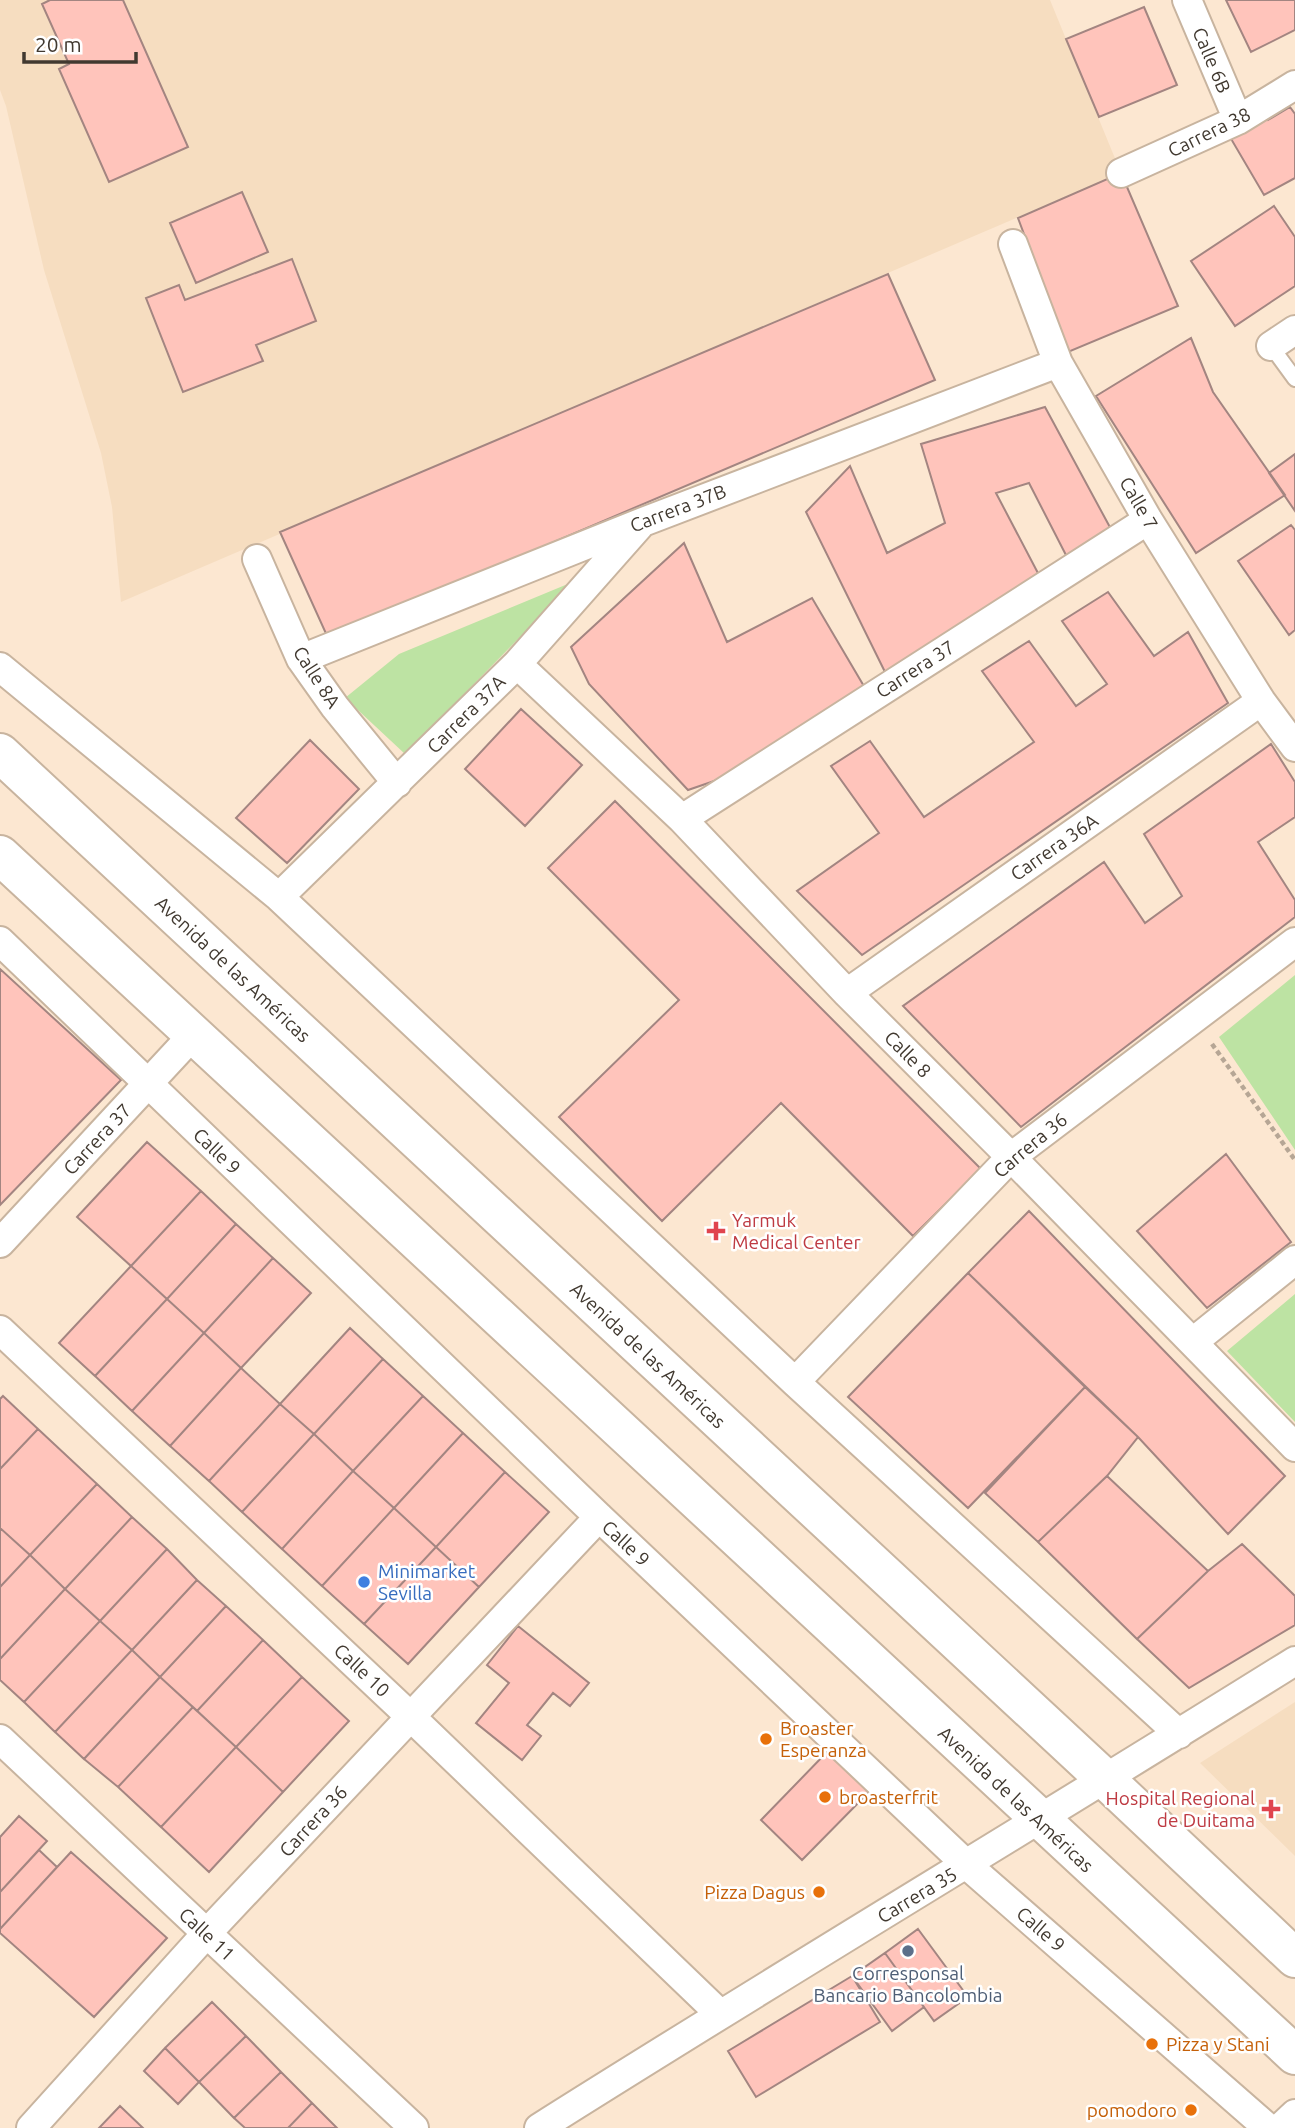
<svg xmlns="http://www.w3.org/2000/svg" width="1295" height="2128" viewBox="0 0 1295 2128" font-family="Ubuntu,sans-serif">
  <rect width="100%" height="100%" fill="#fce7d1"/>
  <path fill="#f6ddc0" d="M0,0H1050L1121,173L121,602L112,507L101,453L44,270L6,106L0,90Z
    M1295,1702V1856L1200,1763Z"/>
  <path fill="#bde3a3" d="M575,581L405,754L345,698L399,654Z
    M1295,975V1150L1219,1037Z
    M1295,1294V1422L1227,1351Z"/>
  <path fill="#ffc4bb" stroke="#a38581" stroke-width="2" d="M50,0H123L188,147L109,182L59,69L69,64L42,4Z
    M1226,0H1295V30L1251,52Z
    M1144,7L1177,85L1099,117L1066,39Z
    M1290,107L1295,114V178L1264,195L1227,132L1263,112L1268,120Z
    M1121,173L1178,306L1068,352L1018,218Z
    M242,192L268,252L196,283L170,223Z
    M1274,206L1295,237V286L1235,326L1191,261Z
    M292,259L316,321L256,345L263,361L183,392L146,298L179,285L185,300Z
    M888,274L935,380L328,638L280,532Z
    M1191,338L1213,392L1285,495L1196,553L1096,396Z
    M1045,407L1112,531L1068,559L1029,483L996,493L1040,577L886,674L806,512L850,466L887,553L945,523L921,444Z
    M1295,454V511L1269,473Z
    M1291,525L1295,530V630L1289,635L1238,561Z
    M684,543L727,642L812,598L865,688L720,779L688,790L589,684L571,647Z
    M1108,592L1154,656L1188,632L1228,703L862,955L797,891L879,833L831,766L870,741L924,817L1034,742L982,671L1029,641L1076,706L1107,684L1062,621Z
    M521,709L582,765L525,826L465,769Z
    M310,740L359,789L287,863L236,818Z
    M1271,744L1295,782V817L1258,842L1295,900V917L1021,1127L903,1006L1104,862L1145,923L1182,896L1144,834Z
    M615,801L981,1169L913,1236L781,1103L662,1221L559,1117L679,1000L548,868Z
    M0,969L121,1080L0,1205Z
    M147,1142L201,1191L131,1266L77,1217Z
    M1226,1154L1291,1242L1207,1308L1137,1231Z
    M201,1191L236,1224L167,1299L131,1266Z
    M1029,1211L1285,1476L1228,1534L1138,1437L968,1273Z
    M236,1224L273,1258L204,1333L167,1299Z
    M273,1258L311,1293L241,1368L204,1333Z
    M131,1266L167,1299L95,1376L59,1343Z
    M968,1273L1085,1387L968,1508L848,1397Z
    M167,1299L204,1333L132,1411L95,1376Z
    M350,1328L383,1359L314,1434L280,1404Z
    M204,1333L241,1368L170,1446L132,1411Z
    M383,1359L423,1396L353,1471L314,1434Z
    M241,1368L280,1404L209,1481L170,1446Z
    M1085,1387L1138,1437L1107,1476L1038,1542L985,1493Z
    M3,1396L38,1429L0,1469V1399Z
    M423,1396L463,1433L394,1508L353,1471Z
    M280,1404L314,1434L242,1512L209,1481Z
    M38,1429L97,1484L30,1555L0,1528V1469Z
    M463,1433L505,1472L436,1547L394,1508Z
    M314,1434L353,1471L282,1549L242,1512Z
    M353,1471L394,1508L322,1586L282,1549Z
    M505,1472L549,1512L479,1587L436,1547Z
    M1107,1476L1208,1571L1137,1639L1038,1542Z
    M97,1484L132,1517L65,1589L30,1555Z
    M394,1508L436,1547L364,1624L322,1586Z
    M132,1517L167,1549L100,1621L65,1589Z
    M0,1528L30,1555L0,1587Z
    M1242,1544L1295,1596V1625L1189,1688L1137,1639L1208,1571Z
    M436,1547L479,1587L408,1664L364,1624Z
    M167,1549L197,1580L132,1650L100,1621Z
    M30,1555L65,1589L0,1659V1587Z
    M197,1580L226,1606L160,1677L132,1650Z
    M65,1589L100,1621L24,1702L0,1680V1659Z
    M226,1606L263,1640L197,1711L160,1677Z
    M100,1621L132,1650L55,1732L24,1702Z
    M518,1626L589,1683L570,1706L553,1693L527,1725L541,1736L522,1760L476,1723L509,1683L487,1665Z
    M263,1640L302,1677L236,1747L197,1711Z
    M132,1650L160,1677L84,1759L55,1732Z
    M160,1677L193,1707L118,1787L84,1759Z
    M302,1677L349,1721L283,1792L236,1747Z
    M193,1707L236,1747L161,1827L118,1787Z
    M236,1747L283,1792L209,1872L161,1827Z
    M827,1752L869,1792L802,1860L761,1820Z
    M19,1816L47,1841L0,1892V1837Z
    M39,1850L57,1867L0,1929V1892Z
    M71,1852L167,1938L94,2017L0,1933V1929Z
    M918,1929L968,1997L934,2021L885,1953Z
    M885,1953L924,2007L892,2031L852,1976Z
    M852,1976L880,2022L756,2097L728,2051Z
    M212,2002L246,2036L199,2082L165,2048Z
    M246,2036L281,2072L234,2118L199,2082Z
    M165,2048L199,2082L178,2104L144,2071Z
    M281,2072L312,2103L288,2128H245L234,2118Z
    M312,2103L337,2128H288Z
    M120,2106L143,2128H99Z"/>
  <g fill="none" stroke-linecap="round" stroke-linejoin="round">
    <defs>
      <path id="lane" d="M1271,346L1295,379"/>
      <path id="street" d="M1187,0L1238,120
        M1121,173L1238,120L1295,85
        M1013,244L1058,363L1148,520L1261,701L1295,747
        M1271,346L1295,330
        M257,559L301,659L335,707L397,783
        M301,659L643,522L1058,363
        M517,664L682,819L847,993L1011,1157L1295,1447
        M0,667L279,897L795,1382L1179,1734
        M682,819L1148,520
        M279,897L517,664L639,526
        M0,941L599,1517L967,1865L1268,2128
        M847,993L1261,701
        M0,1243L193,1035
        M0,1330L411,1717L720,2014
        M1193,1342L1295,1260
        M795,1382L1011,1157L1295,942
        M0,1739L414,2128
        M31,2128L206,1934L599,1517
        M539,2128C789,1970 1044,1818 1295,1661
        M1280,2128L1295,2114"/>
      <path id="secondary" d="M0,753L1106,1780L1295,1958
        M0,855L1295,2055"/>
    </defs>
    <use href="#lane" stroke="#c8b49f" stroke-width="18"/>
    <use href="#street" stroke="#c8b49f" stroke-width="32"/>
    <use href="#secondary" stroke="#c8b49f" stroke-width="42"/>
    <path stroke="#b6a695" stroke-width="4.5" stroke-dasharray="5 3.5" stroke-linecap="butt" d="M1212,1044L1295,1160"/>
    <use href="#lane" stroke="#fff" stroke-width="14"/>
    <use href="#street" stroke="#fff" stroke-width="28"/>
    <use href="#secondary" stroke="#fff" stroke-width="38"/>
  </g>
  <g fill="#e0444e" stroke="#fff" stroke-width="2.5">
    <path d="M712.5 1220.5h7v7h7v7h-7v7h-7v-7h-7v-7h7z"/>
    <path d="M1267.5 1798.5h7v7h7v7h-7v7h-7v-7h-7v-7h7z"/>
  </g>
  <circle fill="#3f7fe0" stroke="#fff" stroke-width="2.5" cx="364" cy="1582" r="7"/>
  <g fill="#e8710a" stroke="#fff" stroke-width="2.5">
    <circle cx="766" cy="1739" r="7"/>
    <circle cx="825" cy="1797" r="7"/>
    <circle cx="819" cy="1892" r="7"/>
    <circle cx="1152" cy="2044" r="7"/>
    <circle cx="1191" cy="2110" r="7"/>
  </g>
  <circle fill="#5c6f8a" stroke="#fff" stroke-width="2.5" cx="908" cy="1951" r="7"/>
  <g text-anchor="middle" dominant-baseline="central" stroke-width="5" stroke-linejoin="round" paint-order="stroke">
    <g font-size="19" fill="#413930" stroke="#fff">
      <text transform="translate(1212 60) rotate(67)">Calle 6B</text>
      <text transform="translate(1209 132) rotate(-26)">Carrera 38</text>
      <text transform="translate(1139 503) rotate(60)">Calle 7</text>
      <text transform="translate(678 508) rotate(-21)">Carrera 37B</text>
      <text transform="translate(915 669) rotate(-33)">Carrera 37</text>
      <text transform="translate(317 677) rotate(57)">Calle 8A</text>
      <text transform="translate(466 714) rotate(-45)">Carrera 37A</text>
      <text transform="translate(1054 847) rotate(-35)">Carrera 36A</text>
      <text transform="translate(233 969) rotate(43)">Avenida de las Américas</text>
      <text transform="translate(908 1054) rotate(45)">Calle 8</text>
      <text transform="translate(97 1139) rotate(-47)">Carrera 37</text>
      <text transform="translate(1030 1145) rotate(-40)">Carrera 36</text>
      <text transform="translate(217 1151) rotate(44)">Calle 9</text>
      <text transform="translate(648 1355) rotate(43)">Avenida de las Américas</text>
      <text transform="translate(626 1543) rotate(43)">Calle 9</text>
      <text transform="translate(362 1670) rotate(43)">Calle 10</text>
      <text transform="translate(1016 1799) rotate(43)">Avenida de las Américas</text>
      <text transform="translate(313 1821) rotate(-47)">Carrera 36</text>
      <text transform="translate(917 1895) rotate(-31)">Carrera 35</text>
      <text transform="translate(1041 1929) rotate(41)">Calle 9</text>
      <text transform="translate(207 1934) rotate(43)">Calle 11</text>
    </g>
    <g font-size="19" fill="#be3a42" stroke="#fff" text-anchor="start">
      <text x="732" y="1220">Yarmuk<tspan x="732" dy="22">Medical Center</tspan></text>
      <text x="1255" y="1798" text-anchor="end">Hospital Regional<tspan x="1255" dy="22">de Duitama</tspan></text>
    </g>
    <g font-size="19" fill="#366cbe" stroke="#fff" text-anchor="start">
      <text x="378" y="1571">Minimarket<tspan x="378" dy="22">Sevilla</tspan></text>
    </g>
    <g font-size="19" fill="#c56008" stroke="#fff" text-anchor="start">
      <text x="780" y="1728">Broaster<tspan x="780" dy="22">Esperanza</tspan></text>
      <text x="839" y="1797">broasterfrit</text>
      <text x="805" y="1892" text-anchor="end">Pizza Dagus</text>
      <text x="1166" y="2044">Pizza y Stani</text>
      <text x="1177" y="2110" text-anchor="end">pomodoro</text>
    </g>
    <g font-size="19" fill="#4e5e75" stroke="#fff">
      <text x="908" y="1973">Corresponsal<tspan x="908" dy="22">Bancario Bancolombia</tspan></text>
    </g>
  </g>
  <path d="M24 52v10h112v-10" fill="none" stroke="#413930" stroke-width="3.5"/>
  <text x="35" y="52" font-size="21" fill="#413930" stroke="#ffffff" stroke-width="5" paint-order="stroke">20 m</text>
</svg>
